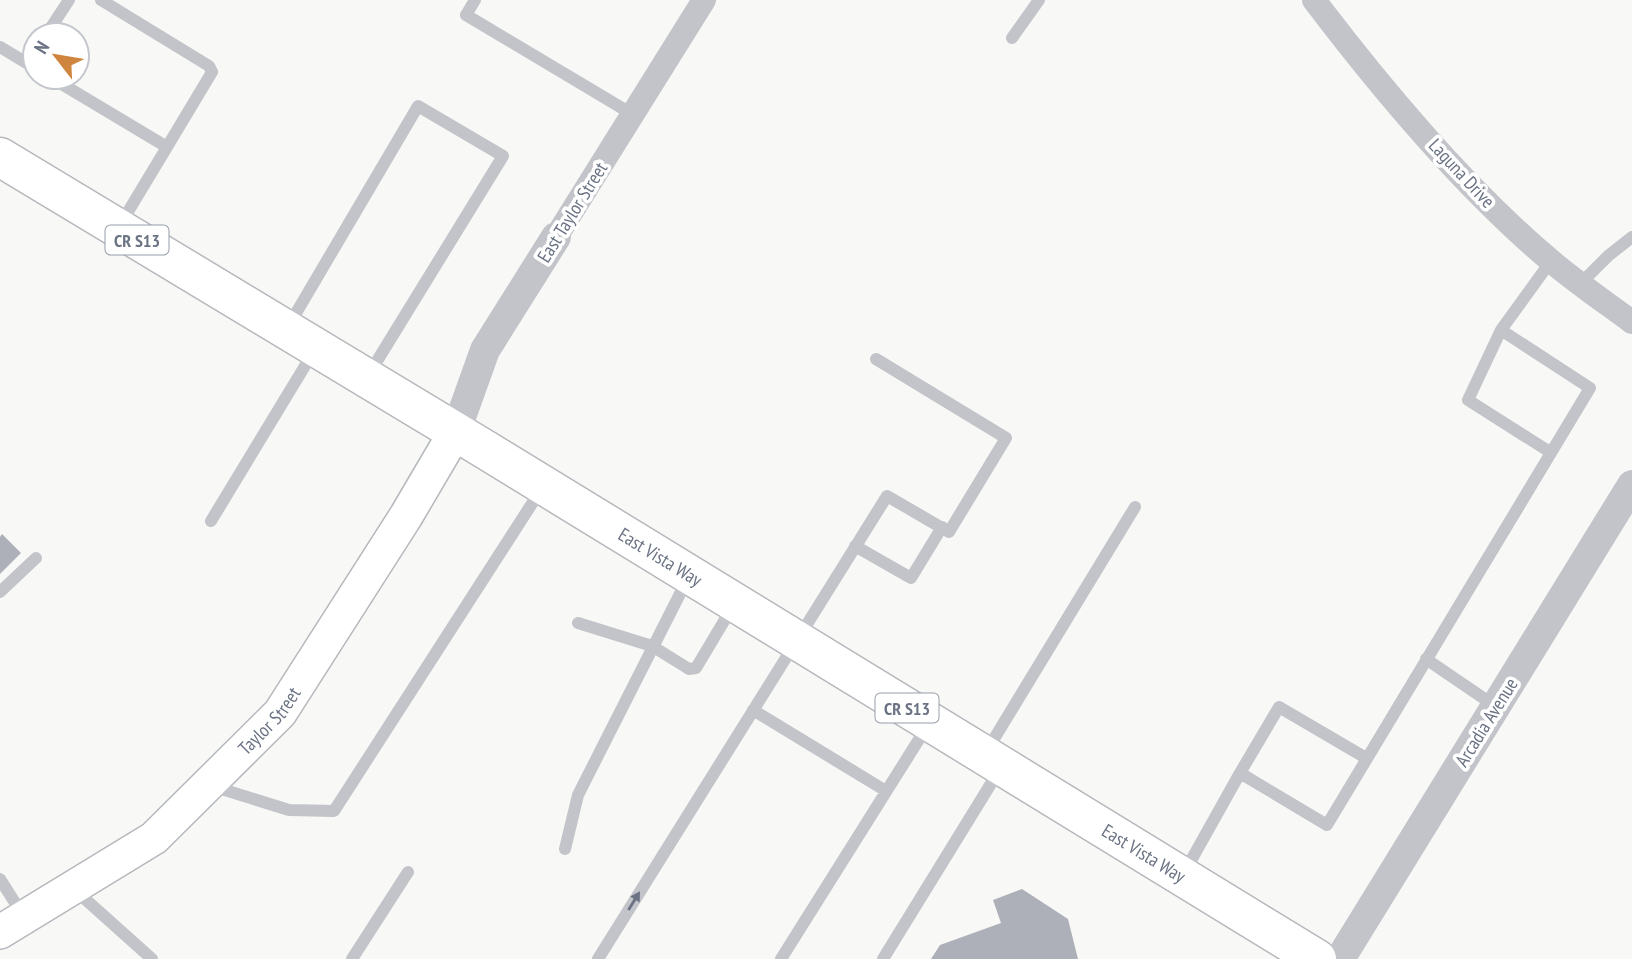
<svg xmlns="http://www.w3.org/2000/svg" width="1632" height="959" viewBox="0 0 1632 959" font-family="'PT Sans Narrow',sans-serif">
  <rect width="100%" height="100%" fill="#f8f8f6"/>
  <path fill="#adb0b8" d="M2,534L21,553L0,574V537Z
    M1022,889L1068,919L1078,959H931L940,945L1001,923L993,900Z"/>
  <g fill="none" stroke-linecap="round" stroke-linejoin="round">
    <defs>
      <g id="secondary">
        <path id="s1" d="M0,932L154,838L280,713L406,516L456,431"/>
      </g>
      <g id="primary">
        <path id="s2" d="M0,157L486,450L1317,959"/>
      </g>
    </defs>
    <use href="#secondary" stroke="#b5b8bd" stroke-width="36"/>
    <use href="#primary" stroke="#b6b8bd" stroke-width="41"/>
    <path stroke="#c2c4c9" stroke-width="12" d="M101,0L209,66L212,72L167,147
      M475,0L466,15L632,114
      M46,35L69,0
      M1012,38L1039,0
      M0,47L35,68
      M50,77L167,147L120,225
      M1581,283L1608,256L1632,237
      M289,325L418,106L503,156L369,374
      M1501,330L1468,400L1550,452
      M211,521L314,351
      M855,546L911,578L942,527
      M0,592L36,558
      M578,623L652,646L689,669L696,668L733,606
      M1426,659L1495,706
      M753,710L886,791
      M986,752L1135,507
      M1366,758L1279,707L1240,773L1327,825L1590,388L1501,330L1551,261
      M212,786L289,810L334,811L542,488
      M565,849L578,795L688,578
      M1184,873L1240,773
      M0,879L24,917
      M75,890L152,959
      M352,959L408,872
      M598,959L887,496L949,532L1006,438L876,359
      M781,959L928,725
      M883,959L1000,769"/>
    <path stroke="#c2c4c9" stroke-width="24" d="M1314,0C1383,91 1463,187 1551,261C1577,283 1605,302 1632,322
      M556,237L704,0"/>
    <path stroke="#c2c4c9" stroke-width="30" d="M456,431L485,350L556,237
      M1340,959L1632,485"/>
    <use href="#secondary" stroke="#fff" stroke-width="33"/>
    <use href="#primary" stroke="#fff" stroke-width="38"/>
  </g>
  <defs><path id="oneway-solid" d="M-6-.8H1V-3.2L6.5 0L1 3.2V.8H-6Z" transform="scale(1.75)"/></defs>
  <use fill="#6b7384" href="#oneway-solid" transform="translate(634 901) rotate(-58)"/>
  <g text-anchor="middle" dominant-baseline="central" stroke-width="7" stroke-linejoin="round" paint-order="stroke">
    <g fill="#fff" stroke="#979da9" stroke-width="2">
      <rect x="105.5" y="225.5" width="63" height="29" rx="5"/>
      <rect x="875.5" y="693.5" width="63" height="29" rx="5"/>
    </g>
    <g font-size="18" font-weight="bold" fill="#6b7384">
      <text x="137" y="240">CR S13</text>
      <text x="907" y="708">CR S13</text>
    </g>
    <g font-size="19" fill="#6b7384" stroke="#fff">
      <text transform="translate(1462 173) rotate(47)">Laguna Drive</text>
      <text transform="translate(572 212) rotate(-58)">East Taylor Street</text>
      <text stroke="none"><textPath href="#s2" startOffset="772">East Vista Way</textPath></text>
      <text stroke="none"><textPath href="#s1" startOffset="345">Taylor Street</textPath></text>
      <text transform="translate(1486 722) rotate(-58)">Arcadia Avenue</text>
      <text stroke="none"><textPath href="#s2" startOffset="1339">East Vista Way</textPath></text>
    </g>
  </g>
  <g transform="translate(56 56) rotate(301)"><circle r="33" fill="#ffffff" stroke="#c4c7ce" stroke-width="2"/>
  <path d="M0-5L12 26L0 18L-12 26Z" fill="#d0853f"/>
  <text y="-10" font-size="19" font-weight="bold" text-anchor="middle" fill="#6b7384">N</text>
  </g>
</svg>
